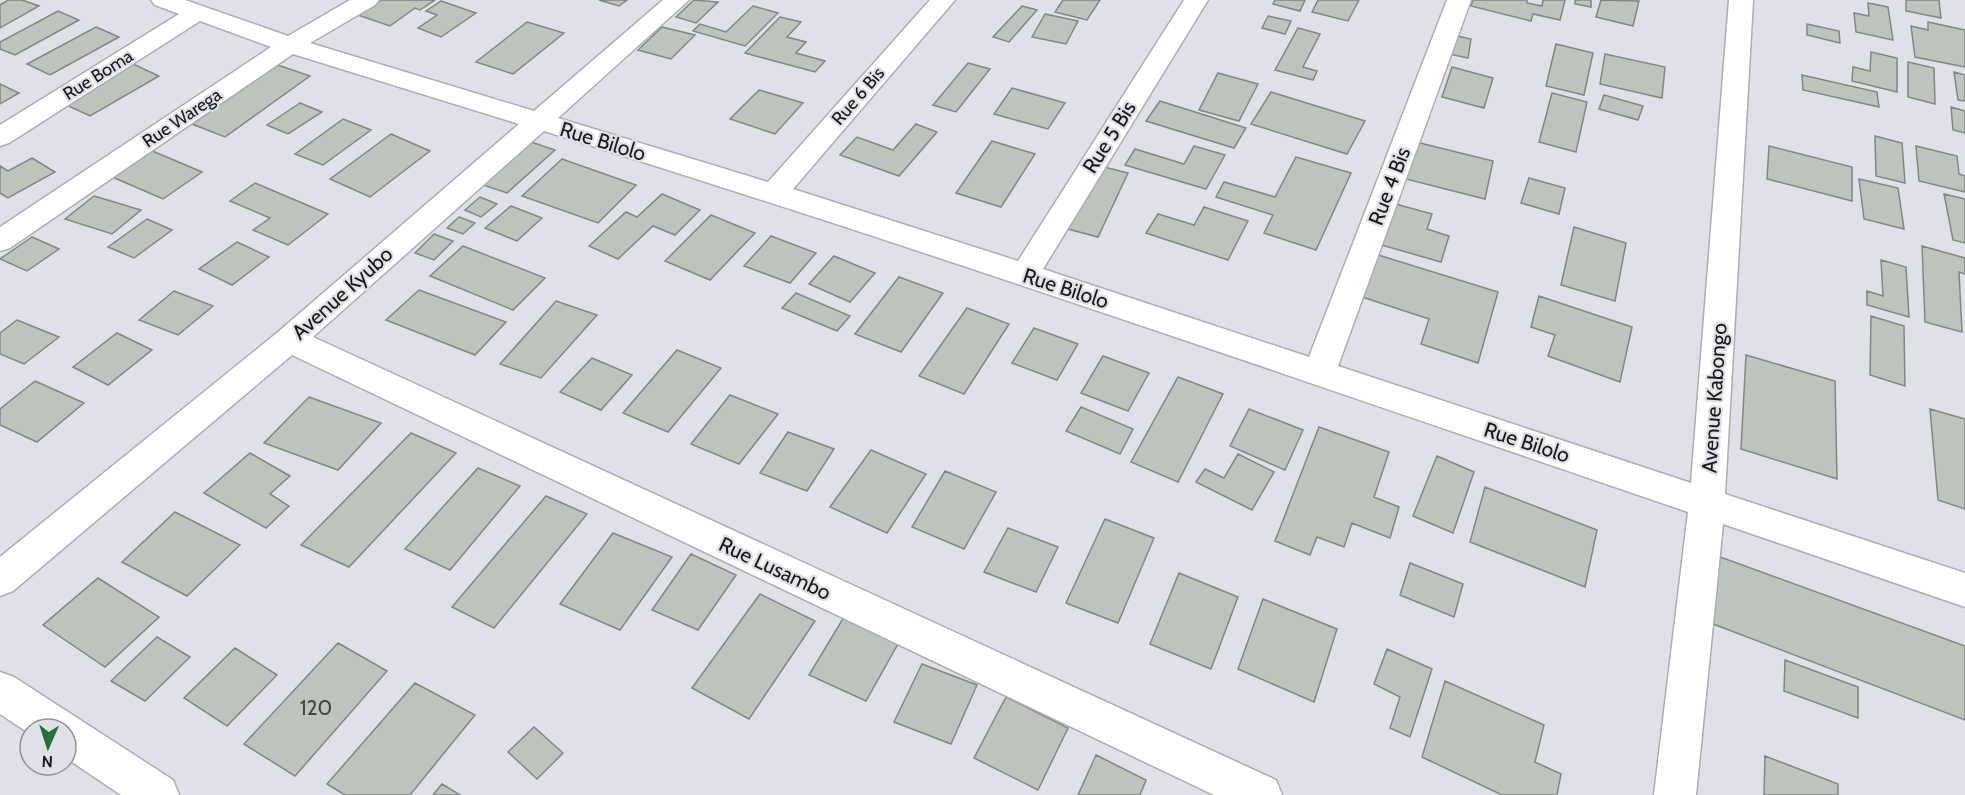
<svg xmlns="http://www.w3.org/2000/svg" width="1965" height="795" viewBox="0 0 1965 795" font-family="Cabin,sans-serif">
  <rect width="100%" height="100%" fill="#e0e0e8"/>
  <path fill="#bdc3bd" stroke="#828782" stroke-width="1.5" d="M8,0H22L39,6L0,28V5Z
    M381,0H435L420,10L415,8L390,26L358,15Z
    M599,0H627L619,6Z
    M694,0L718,2L696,23L676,17Z
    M1063,0H1100L1087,20L1055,12Z
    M1275,0H1305L1300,11L1273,4Z
    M1318,0H1359L1348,21L1312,12Z
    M1473,0H1527V3L1542,6L1543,0H1565L1560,20L1533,14L1531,21L1471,6Z
    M1575,0H1591V7L1575,4Z
    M1601,0L1639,1L1633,26L1596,17Z
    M1906,0H1939L1941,18L1906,11Z
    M441,1L476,13L441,37L418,28L437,15L426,11Z
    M1868,3L1888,7L1893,40L1856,32L1854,13L1869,16Z
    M753,6L778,13L745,46L693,31L700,24L726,32Z
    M1022,6L1037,10L1009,42L993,37Z
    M58,11L79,20L15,55L0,49V42Z
    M1045,14L1078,21L1066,44L1032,37Z
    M1268,16L1291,21L1285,34L1262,28Z
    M780,17L801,22L787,37L806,42L796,53L825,61L815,72L745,53Z
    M527,22L564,33L513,74L476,62Z
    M1928,22L1965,30V67L1915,57L1911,26L1928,30Z
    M1807,24L1839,31L1840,43L1807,35Z
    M96,27L119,37L50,75L27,64Z
    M662,27L695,35L671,59L638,50Z
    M1298,28L1320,34L1303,67L1317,71L1313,80L1275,70Z
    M1453,35L1471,39L1468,58L1449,54Z
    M1556,44L1593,53L1584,95L1546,86Z
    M1871,52L1897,58V92L1852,81L1853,67L1870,71Z
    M1605,54L1665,67L1662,98L1600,84Z
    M269,62L310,76L225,137L192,124L243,89L234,85Z
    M1908,62L1934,68L1935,104L1908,97Z
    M131,63L159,76L90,116L62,103Z
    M968,63L990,69L956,112L933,105Z
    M1452,67L1493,78L1484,108L1442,97Z
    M1954,72L1965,75V101L1958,100Z
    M1218,73L1258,84L1239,121L1199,110Z
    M1802,75L1877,92L1879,107L1803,90Z
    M0,84L19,93L0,104Z
    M1012,88L1065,103L1048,129L994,114Z
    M759,90L803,103L775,134L730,119Z
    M1271,92L1365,121L1347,154L1251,124Z
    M1552,93L1587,102L1576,152L1539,142Z
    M1604,95L1643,106L1638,120L1599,109Z
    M1160,101L1246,128L1234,148L1146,121Z
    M300,103L322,112L288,134L267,125Z
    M1951,107L1965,111V133L1953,130Z
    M343,119L371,130L323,165L295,154Z
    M916,124L937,132L899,176L840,155L857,137L893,150Z
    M391,134L430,151L370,197L330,179Z
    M1875,136L1902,143L1905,183L1876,176Z
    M528,141L555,150L507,193L480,184Z
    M992,141L1035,154L1001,207L956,193Z
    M1416,142L1493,161L1485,199L1406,179Z
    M1194,146L1225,155L1206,189L1125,165L1135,149L1184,164Z
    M1769,146L1852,167V201L1767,179Z
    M1916,146L1957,156L1959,174L1965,176V192L1919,181Z
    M150,150L202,172L163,199L110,176Z
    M1296,157L1351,173L1316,250L1264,233L1273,215L1216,197L1224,182L1275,197Z
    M32,158L55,172L8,198L0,193V166L8,171Z
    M562,159L636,185L598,223L522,196Z
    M1096,165L1128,173L1098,237L1064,228Z
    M1529,178L1565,188L1559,214L1521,203Z
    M1859,179L1898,188L1904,229L1864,219Z
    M255,183L328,214L288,245L253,230L270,218L230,201Z
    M662,194L700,210L675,235L653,226L618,259L589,246L626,212L637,217Z
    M1944,194L1965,199V243L1953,240Z
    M94,196L141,210L112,234L65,219Z
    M480,197L497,204L481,217L465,210Z
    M1392,203L1432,214L1427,229L1449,236L1441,262L1378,244Z
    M511,206L542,218L517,241L485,228Z
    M1204,207L1248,221L1228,260L1146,233L1158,214L1194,225Z
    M711,215L755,233L710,280L665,261Z
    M459,217L475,223L463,234L447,228Z
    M147,219L172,230L134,258L108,247Z
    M1574,227L1626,243L1615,301L1561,285Z
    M434,234L453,241L434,260L415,253Z
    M771,236L816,253L790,283L744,266Z
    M32,237L59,249L27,271L0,259Z
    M237,242L269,257L232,285L199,269Z
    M463,246L545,278L513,310L430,276Z
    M1922,246L1965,258V274L1959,272L1962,332L1925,322Z
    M1375,254L1498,292L1478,363L1421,344L1429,319L1359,296Z
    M834,256L875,273L850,302L809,284Z
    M1881,260L1906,267L1909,317L1867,305V291L1883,296Z
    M899,277L943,293L901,352L855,334Z
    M419,290L506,322L475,355L386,320Z
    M174,291L213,306L178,335L139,320Z
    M796,293L850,316L837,331L782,308Z
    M1539,296L1632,327L1620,382L1548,356L1555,335L1531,327Z
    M556,301L597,315L541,378L500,364Z
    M967,308L1009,324L964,394L919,376Z
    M1871,316L1904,326L1905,386L1870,375Z
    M17,320L59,337L24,364L0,354V333Z
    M1034,328L1078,344L1057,380L1012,363Z
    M117,333L152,350L108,385L73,367Z
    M677,350L721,368L668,432L623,413Z
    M1746,355L1835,381L1837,479L1741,449Z
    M1103,356L1149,373L1128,411L1081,393Z
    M592,358L632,375L601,410L560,392Z
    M1178,377L1223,394L1178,482L1131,462Z
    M35,381L84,403L37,442L0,425V409Z
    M730,395L778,414L739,464L691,444Z
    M309,397L381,423L338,470L264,443Z
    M1081,407L1133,429L1120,454L1066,431Z
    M1249,409L1303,430L1285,470L1230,446Z
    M1930,409L1965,419V509L1938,500Z
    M1319,427L1389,452L1374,497L1399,507L1390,538L1352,523L1344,547L1317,537L1310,555L1275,541Z
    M788,432L834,449L807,491L760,473Z
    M411,433L456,453L349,567L301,545Z
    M871,450L926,474L887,533L830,507Z
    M250,453L290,476L270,494L289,506L266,528L204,493Z
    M1238,454L1274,472L1252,510L1196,482L1205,469L1224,478Z
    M1437,456L1474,472L1453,533L1413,516Z
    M478,468L520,486L450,570L405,549Z
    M945,471L996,492L964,549L912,527Z
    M1485,487L1597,530L1585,587L1470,542Z
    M546,496L587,514L494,628L452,607Z
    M175,512L240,545L187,596L122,562Z
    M1105,519L1154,538L1118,623L1066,603Z
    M1008,528L1058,547L1036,592L984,572Z
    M613,533L672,557L620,630L560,604Z
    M691,554L736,575L698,630L652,610Z
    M1712,554L1965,646V720L1705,621Z
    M1410,563L1463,584L1454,617L1400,595Z
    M1179,573L1238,597L1211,669L1150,644Z
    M98,578L159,617L105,667L43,625Z
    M760,594L815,621L749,719L692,688Z
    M1263,599L1337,629L1314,702L1238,669Z
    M844,617L899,642L866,701L809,675Z
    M157,637L190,657L145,701L111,681Z
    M338,643L387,671L295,776L244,744Z
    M235,648L277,675L227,726L184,698Z
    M1387,649L1432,669L1410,737L1390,728L1400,697L1374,684Z
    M1785,660L1858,687V718L1784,691Z
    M922,664L977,685L951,744L894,722Z
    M1445,681L1544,725L1535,762L1561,774L1557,795H1502L1422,757Z
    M415,683L475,715L410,795H345L327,784Z
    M1006,697L1068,728L1038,790L974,758Z
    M534,727L563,753L537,779L508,752Z
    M1096,755L1146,780L1140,795H1078Z
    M1765,756L1838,784V795H1764Z
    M442,784L460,795H433Z"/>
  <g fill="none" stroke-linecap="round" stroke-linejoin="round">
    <defs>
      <path id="minor" d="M151,0H185L288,36L350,0H379L375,5L310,43L534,111L663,0H689L558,118L768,182L930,0H955L793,189L1018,261L1184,0H1208L1043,269L1309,357L1447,0H1471L1338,366L1691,483L1729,0H1753L1725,494L1965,573V607L1723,524L1696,795H1654L1688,512C1307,382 928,250 544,131L313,337L1276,780L1282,795H1214L292,355L13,591L0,596V557L278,332L519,124L293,54L10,248L0,251V227L271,47L200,21L9,143L0,146V125L179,14L155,5Z
        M0,672L14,677L173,780L179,795H121L66,758V729H30V734L0,714Z"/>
    </defs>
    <use href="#minor" stroke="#adadb4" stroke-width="3"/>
    <use href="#minor" fill="#fff" fill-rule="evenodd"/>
  </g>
  <g text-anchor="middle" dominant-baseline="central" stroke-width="4.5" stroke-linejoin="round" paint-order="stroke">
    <g font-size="18" fill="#1a1a1d" stroke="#e0e0e8">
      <text transform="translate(98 75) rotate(-32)">Rue Boma</text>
      <text transform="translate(858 96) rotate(-49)">Rue 6 Bis</text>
      <text transform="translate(182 118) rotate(-34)">Rue Warega</text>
    </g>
    <g font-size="21" fill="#1a1a1d" stroke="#e0e0e8">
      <text transform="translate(1109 137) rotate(-58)">Rue 5 Bis</text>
      <text transform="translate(603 141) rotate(17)">Rue Bilolo</text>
      <text transform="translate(1389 186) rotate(-69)">Rue 4 Bis</text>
      <text transform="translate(1066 288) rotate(18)">Rue Bilolo</text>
      <text transform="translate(342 293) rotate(-42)">Avenue Kyubo</text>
      <text transform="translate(1714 398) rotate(-86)">Avenue Kabongo</text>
      <text transform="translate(1527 442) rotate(18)">Rue Bilolo</text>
      <text transform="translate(775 568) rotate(25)">Rue Lusambo</text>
    </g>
    <g font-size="21" fill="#434445">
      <text x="316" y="707">120</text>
    </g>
  </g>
  <g transform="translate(48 747) rotate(183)"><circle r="28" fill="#e0e0e8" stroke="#919197" stroke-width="1.5"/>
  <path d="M0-4.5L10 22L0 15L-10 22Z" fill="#286e3a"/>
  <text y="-9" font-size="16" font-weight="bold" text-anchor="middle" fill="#1a1a1d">N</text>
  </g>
</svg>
